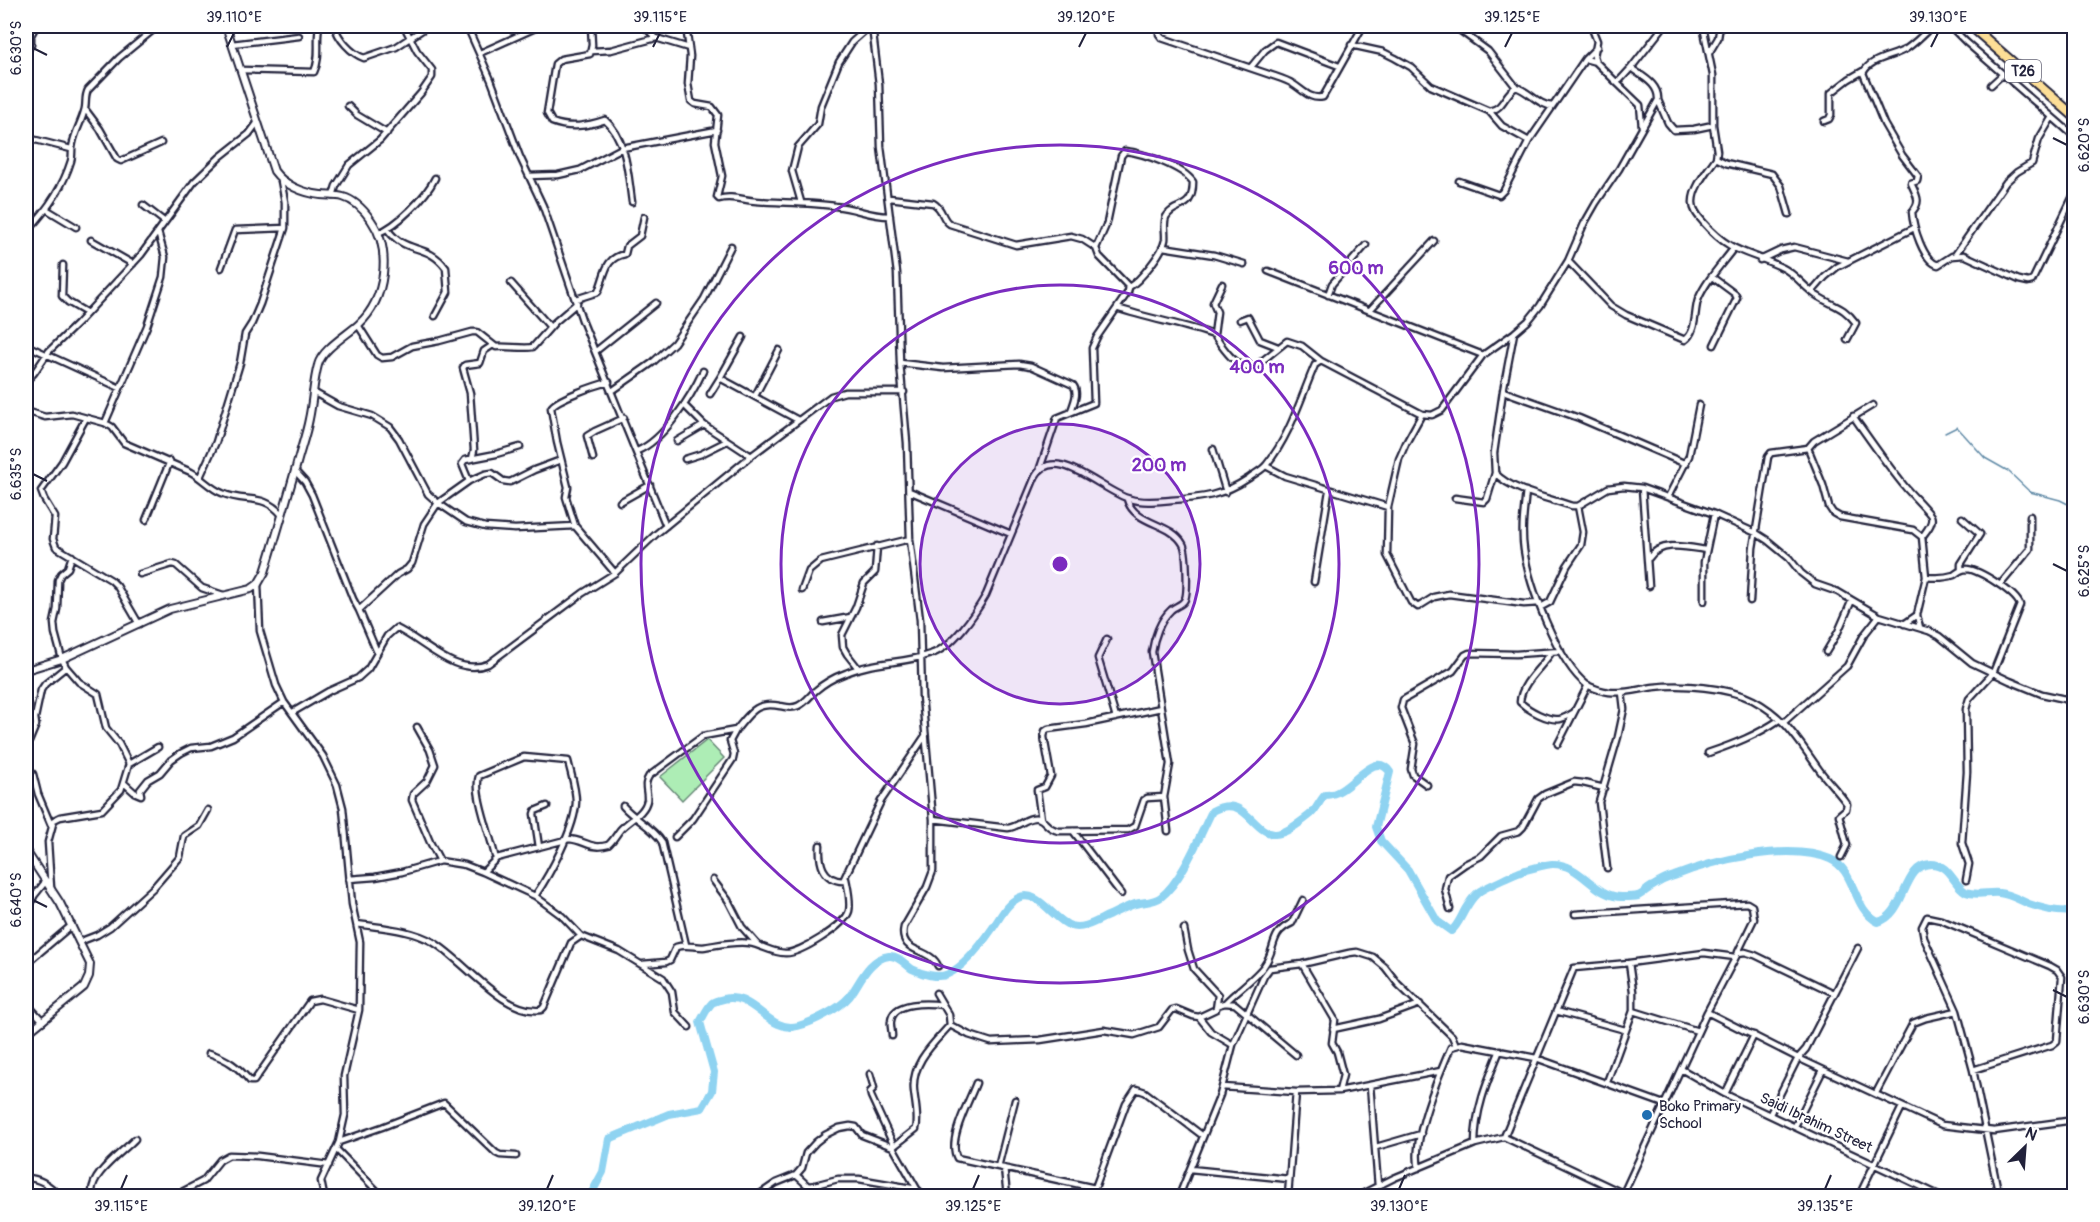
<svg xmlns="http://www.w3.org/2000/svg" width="2100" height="1222" viewBox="0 0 2100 1222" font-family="Pangolin,sans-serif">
  <rect width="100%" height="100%" fill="#fff"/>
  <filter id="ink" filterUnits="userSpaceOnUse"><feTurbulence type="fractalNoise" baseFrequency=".0167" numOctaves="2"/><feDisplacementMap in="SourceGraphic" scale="12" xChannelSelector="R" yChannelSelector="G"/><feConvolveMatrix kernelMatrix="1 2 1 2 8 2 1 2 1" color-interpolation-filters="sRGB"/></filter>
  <g filter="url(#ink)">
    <path fill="#adedb5" stroke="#688878" stroke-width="1.5" d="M707,740L724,758L682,800L660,777Z"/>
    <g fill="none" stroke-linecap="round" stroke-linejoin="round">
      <path stroke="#638ca8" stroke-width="1.5" d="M1945,433L1957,427L1985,458L2008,471L2030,492L2060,500L2074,507"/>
      <path stroke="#8fd3f1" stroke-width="8" d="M590,1196L603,1172L609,1139L669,1114L702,1108L712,1091L714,1072L700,1022C703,1017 707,1008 712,1003C713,1002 719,1000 720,1000C753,988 767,1034 798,1026C813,1022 839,1009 849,997C860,983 868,959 889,956C899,955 905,965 912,969C922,974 938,979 948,974C965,966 981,945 992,929C1000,918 1006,904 1018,898C1038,888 1053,920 1071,926C1084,930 1098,920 1110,915C1118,911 1126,907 1135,904C1143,902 1155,902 1161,897C1182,881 1200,835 1212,811C1245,793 1251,831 1274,834C1285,835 1302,821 1311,814C1317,809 1319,801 1325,795C1351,796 1372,747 1390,772L1376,827L1381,841L1408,870L1437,921L1451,931C1459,925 1462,913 1468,905C1471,900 1476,894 1480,891C1487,887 1518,872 1526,870C1533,868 1544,865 1552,864C1582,863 1595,899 1624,897C1628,897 1634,897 1638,896C1643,894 1648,888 1653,886C1659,882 1667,878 1674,876C1714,860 1789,842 1830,859C1856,870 1852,909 1878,922C1906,915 1903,864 1931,864C1950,864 1953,885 1966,892C1976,896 1988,892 1999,893C2010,894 2019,900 2029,904C2043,909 2060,913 2074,911"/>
      <defs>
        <path id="minor" d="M335,26C337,38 352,54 364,58L396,47L428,26
          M467,26L491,80L520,157L543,206L582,320L666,526
          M591,26L592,45L590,54L561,59L555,64L547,113L552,122C570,129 587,126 605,120C627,139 628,175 632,202
          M644,26L656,38L689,48
          M686,26L690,56L688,84L691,101L695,104L712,107L718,115L715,142L722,176L717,197L719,199C730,195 743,200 756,201C782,203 809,202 835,206C857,208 868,216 890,216
          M872,26L879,84L881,147L897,273L900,363L907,443L910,539L920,620L922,696L933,819V871L927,887L904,927C898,954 930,947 938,966
          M1159,26V34L1162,38L1274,76C1280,78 1287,80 1293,84C1303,90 1310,100 1323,97L1363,26
          M1591,26L1597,41L1594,56L1596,62
          M1703,26L1713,75V125L1717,151L1716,158C1708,170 1692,188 1693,203C1693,211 1699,217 1704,223C1732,255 1749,251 1783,268C1797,275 1805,289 1819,297C1835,307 1843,306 1856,323L1847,340
          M1932,26C1924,34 1915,43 1906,49C1893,57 1870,58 1863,73L1884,124L1902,155L1918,176L1917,181L1911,183C1916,195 1922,201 1912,212C1913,226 1923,261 1938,265L1952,256L1964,255L2019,280L2028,282L2032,281L2074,194
          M1950,26L1966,42L2074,136
          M962,28V26
          M1458,29L1488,51L1516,87
          M232,44L299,36
          M1351,45L1383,52L1395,58L1411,67L1431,86L1489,111L1502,126L1529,141
          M26,51L31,45V35L36,26
          M592,51L611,50L656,38
          M480,53L540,26
          M1709,53L1718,38L1720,26
          M1585,59L1596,62L1616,82L1620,80L1631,68
          M1251,67L1265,50L1276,42L1339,66
          M241,70L314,72C321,58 316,41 319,26
          M1616,82L1640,105L1642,127
          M1991,85L2003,74
          M1658,100L1668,123L1674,130L1694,129L1713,125
          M348,106L357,115L387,133
          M85,109L100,129L117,159L121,161L161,143
          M1489,111C1504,109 1504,94 1516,87C1529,91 1539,106 1553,106L1585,59L1597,47
          M1824,121L1829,119L1831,115V93L1849,79L1863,71
          M26,141L36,140L71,149
          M1716,158L1726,163L1772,174L1781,186L1789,214
          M529,176L558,175L580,170L622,148L717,130
          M1459,181L1499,195L1504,190L1529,141L1553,106
          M333,196L336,186L349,165L380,140L421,93L432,77V70L417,51L404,26
          M889,198L933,203C944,209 941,219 950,224L1016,245L1071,236L1082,239L1096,248
          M801,202L792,171L798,147L818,124L821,106L839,62L852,42L870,26
          M143,205L165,222
          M46,209L76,227
          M26,228L29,229C47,210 63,187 71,161C73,155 71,149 73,143C75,132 81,123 84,112C87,105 84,97 88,90L119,58L158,26
          M388,230C406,255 427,242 446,268L448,292L435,316
          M378,233C397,226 426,197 435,178
          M91,240L133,264
          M1163,247L1214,255L1244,264
          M1955,255L2006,182L2017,172L2032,163L2039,139L2052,117
          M1760,260L1781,250L1794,247L1848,261
          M1568,261L1611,306L1626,315L1685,340C1697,331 1694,312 1698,300C1705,282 1721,265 1733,249
          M63,265L62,296L68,302L87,313
          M221,268L235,230L285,228
          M1268,271L1483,355
          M1712,277L1735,294L1737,298L1714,345
          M511,283L550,327
          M1222,284L1213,303L1217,312L1214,335C1223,348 1236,368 1252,368L1257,365L1287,341L1302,346L1321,361
          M1812,292L1825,277L1837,267L1914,228
          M1328,295L1332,284L1366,245
          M576,299L598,292C606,274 604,258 625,254L627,246L640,236L644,217
          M1117,308C1149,319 1183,324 1214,335
          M1370,310L1434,241
          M1240,320L1248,317L1260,340L1278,347
          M358,325L377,355L382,358L392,357L412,346L439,341L472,332H477L496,347C507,346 526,349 533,347L555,322L577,303
          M1514,333L1503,391L1494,453L1495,473C1512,491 1548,498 1572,506H1578L1608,488L1624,486L1642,488L1714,514L1756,533L1767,540L1789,558L1801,573L1815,584L1838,592L1879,616L1929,631L1939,636L1972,663L2010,681L2042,694L2074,701
          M26,345L120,388
          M596,351L656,303
          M900,363L943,368L1019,364L1031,366L1073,385C1079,393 1074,402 1071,411
          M720,378L743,337
          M26,381L34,373L49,351L77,324L141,255L194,182L220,157L249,134L258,122
          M609,382C597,385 555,399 551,408L557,442L568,487L566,497L575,526L615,573
          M612,391L652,363L674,343L704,299L731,246
          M1503,391L1579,418L1686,464
          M313,392L338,406L372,416L390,427L399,439L428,494L438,503L466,522L485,527L515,529L575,526
          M710,394L720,378L798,420
          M755,396L779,350
          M684,405L704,425L751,456
          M1873,405L1814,441L1808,448L1823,485L1829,507L1833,513L1840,517L1913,530L1922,537L1926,577L1917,615L1920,628
          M26,411L45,417L72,414L105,423L112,427L124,443L191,472C202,478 210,488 222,493C246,504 263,492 282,515
          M1422,414L1406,443L1399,459L1388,507L1387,555L1411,602L1418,607L1434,597L1449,594L1524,604L1540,603
          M1853,416C1870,440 1887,465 1906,488C1910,493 1930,513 1931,516C1934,523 1926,531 1922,537
          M86,418L62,462L41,491L44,499L55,517L53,539L56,547L111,580L117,586L139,624
          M105,423L147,326L163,277L165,257L158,232
          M677,441L704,425
          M1213,449L1226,492
          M637,451C664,440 691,397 703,371
          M593,458L587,436L595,431L624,418
          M472,459L474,450L470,393L463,368L465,365L480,363L484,351L493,345
          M685,459L701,454L727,441
          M1266,466L1285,476L1388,507
          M1040,468L1057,418L1094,403L1092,348L1097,337L1128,292L1129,287L1099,256L1096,248L1107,223L1121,156L1125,151C1143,153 1183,167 1193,182C1193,213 1175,201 1166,217C1163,223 1166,233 1165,240C1163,252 1140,281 1129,287
          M295,471L305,482L312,495L353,599L359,610L377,652
          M200,477L216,442L240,363L245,334L252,323L260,304L285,228V202L281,181
          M469,481L462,464L465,460L496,454L520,447
          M1642,488L1649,586
          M909,491L1011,534
          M1526,491C1524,511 1521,530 1524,550C1529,586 1558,663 1587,685C1593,688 1602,691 1609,692C1623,694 1640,689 1654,687C1682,684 1727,687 1753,700C1785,717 1798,740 1818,768C1827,781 1838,791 1847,804L1846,809L1839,815L1847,845L1841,857
          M1668,497L1689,456L1699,405
          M1455,498L1484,502L1487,499L1495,473
          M1127,499C1134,525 1171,522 1183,544C1187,550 1188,592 1185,599C1183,605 1175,606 1171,610C1160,620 1154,638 1152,652L1170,764L1164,797L1168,831
          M620,502L650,485
          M146,520L170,461
          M1649,558C1661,540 1687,547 1706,550
          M1961,570V564L1980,534L1962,518
          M140,574L172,564L176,565L202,588L223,595
          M1926,577C1935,578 1945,578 1954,575C1958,572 1961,569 1967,569C1980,570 2016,593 2020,605L1993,673L1969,699L1966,709L1967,772L1962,843L1969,864L1966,880
          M1314,582L1329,491
          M258,584L260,631L276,685L284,702L323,756L337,785L343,808L352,904L360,942L359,1010L344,1076L345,1115L339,1142L321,1181L324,1196
          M2000,585L2030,549V516
          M802,590L809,571L821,561L910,539
          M1704,601V562L1714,514
          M1750,601L1753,548L1768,457L1771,453L1808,448
          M1541,607L1550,602L1567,566L1581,545L1583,532L1578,506
          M359,610L398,574L407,569L412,563L424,524L438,503L469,481L485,474L492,473L503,481L510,482L534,470L561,460
          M823,622L851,617
          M1904,624L1917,615
          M1107,639L1098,658L1116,718
          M1826,652L1838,632L1852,600
          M1551,653C1541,668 1521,683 1520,702C1528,710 1548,721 1560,719C1565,718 1569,715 1573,713
          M858,668L847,654L843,647L842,635L856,607L864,583L875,572L877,546
          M293,712L329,691L358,678L368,669L387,636L396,628C424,641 455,677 488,664L583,593L615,573L656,534L751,456L831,396L845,392H904
          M1784,722L1847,666L1864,635L1879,616
          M417,727L430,750L435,765L427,781L413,794L412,800L430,842L440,861
          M1558,744L1588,685
          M26,749L36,725L35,718L41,690L45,684L66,667
          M1708,753C1734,744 1757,735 1779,720
          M129,764L158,747
          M26,766L33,774L38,794L51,825
          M124,783L134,792L141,795L140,790L148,780L160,773L171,760L181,753L191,748L211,746L233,737L284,702
          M1427,785L1413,775L1411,769L1415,744L1401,708L1403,700L1453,671L1465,655L1469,653L1516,654L1561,651
          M623,806C634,819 653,827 662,842L686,945
          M933,819L1008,828C1019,827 1027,816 1038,818C1046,820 1046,829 1059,831L1128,830L1135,826L1144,800L1147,798L1164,797
          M1041,819L1037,790L1045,787L1051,776L1044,737L1045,731L1048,729L1086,724L1161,708
          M1073,831L1121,894
          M675,837L693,819L733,759L734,754L730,741L736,730
          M820,845C819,862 822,880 843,881L881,801L925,736
          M539,847L534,814L535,811L547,806
          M497,858L495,856C491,837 473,792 479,776L524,757L568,761C571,774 576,788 576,802C575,828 550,874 535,896
          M1607,868L1599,802L1618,737L1624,709L1622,692
          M483,872L535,896L562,916L581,936L619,951L663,978L672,992L675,1012L689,1027
          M349,879L375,877L402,872L440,861L465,865L483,872L497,858L569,839C585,840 590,850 608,845C613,841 616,835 620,830C628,821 645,813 647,800C648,791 643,785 649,776L703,736L736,730C750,713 756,701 780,706C787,707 791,709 798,706C805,703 809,697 815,691C824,683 835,677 846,673C873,661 903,664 931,654C953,647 975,614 986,595L1035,477C1054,441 1104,493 1130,499C1143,503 1158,501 1171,500C1203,498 1222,496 1249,478C1255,473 1263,470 1267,464C1290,436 1301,397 1315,365L1321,361L1422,414L1432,415L1442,410L1483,355L1514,333L1528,321L1540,306L1568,261L1584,224L1596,203L1619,169L1658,100C1659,84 1643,77 1631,68L1664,26
          M713,880L728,900L742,927L758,945
          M51,888L48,842L54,820L60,817L102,810L121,790L129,764L119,744L106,728L98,694L79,682L66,667L62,659L55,633L54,623L57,609L58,580L61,574L68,568L72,556
          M1450,909L1445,889L1448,876L1465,864L1481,856L1501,836L1519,831L1523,827L1538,799L1545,794L1574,782L1583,783L1604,788
          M1575,914L1747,903L1752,906L1754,919L1738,952
          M26,916L34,896L46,881
          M357,924C382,928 410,929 433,942C464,960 503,1015 541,1010L544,1007L571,943L581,936
          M79,942L97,935L110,927L154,887L180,857L184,836L199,826L208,810
          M26,964L72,925
          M643,964L666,962L670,960L676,947C685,944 694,947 703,947C718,945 734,941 749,943C762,945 772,953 785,953C799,954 845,926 849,911C851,901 848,889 846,879
          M1302,964L1335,1020L1332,1043L1337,1052L1343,1075L1339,1091
          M26,1003L43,1021
          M1225,1003C1237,990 1253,980 1264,966C1277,948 1269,933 1292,923L1303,900
          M1218,1005L1225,1003L1235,1004L1296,1055
          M1556,1011L1625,1030
          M1633,1011L1698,1031
          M1707,1012L1798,1058L1942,1125L1994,1131L2074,1120
          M1199,1017L1211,1032L1233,1045
          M950,1025L969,1035L991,1042L1040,1040L1104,1030L1134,1035L1159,1027L1172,1010L1176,1009L1193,1016L1199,1017L1216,1009L1218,995L1194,969L1188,950L1184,929
          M1333,1029L1379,1019L1420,1004
          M892,1036C892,1031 890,1025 891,1021C893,1001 928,1003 943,1005
          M209,1053C228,1059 238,1067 250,1081H254L310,1001L320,999L359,1010
          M1681,1069L1725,1094L1941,1196
          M1973,1070L2052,1045L2057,1041L2062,977L2057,970L2050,966L1941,920L1927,917L1922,927L1924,938L1957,1011L1973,1070L1999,1196
          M870,1074L874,1088L870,1092L871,1096L893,1144
          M1607,1082L1633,1011V991L1629,963
          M976,1083C969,1102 947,1140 957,1158L1095,1188
          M1370,1085L1378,1186
          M1222,1087L1296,1092L1339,1091L1441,1071
          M1876,1093L1913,1023L1926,1018L1957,1011
          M1725,1094L1754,1035
          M1770,1114L1798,1058L1806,1049L1858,948
          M1795,1126L1823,1070
          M1504,1137L1574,968L1629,963L1704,953L1735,957
          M339,1142L382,1127L444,1103L496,1153L500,1155L516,1156
          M1475,1144C1475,1110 1487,1082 1500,1050
          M1376,1147L1421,1134
          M336,1149L382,1196
          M998,1167L1015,1100
          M1004,1168L1007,1196
          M1419,1168C1411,1140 1439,1075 1451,1047L1462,1044L1536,1058L1664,1104
          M1190,1169L1289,1179
          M796,1175L802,1168L806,1153L816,1142L825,1135L839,1128L850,1126L856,1127L862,1135L893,1147
          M26,1178C40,1178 51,1186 59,1196
          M1623,1194L1707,1012L1738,953L1745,952L1755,955L1834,993
          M93,1196C86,1177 123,1152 135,1139
          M139,1196H163
          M174,1196L203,1181L220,1160L229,1155L258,1156L329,1165
          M757,1196L776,1183L796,1175L807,1185L811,1186L838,1179H859L917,1189
          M929,1196L922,1194L917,1189L893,1147L916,1129C919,1118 915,1102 914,1091C911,1063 933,1044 950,1025L949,1015L936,993
          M1092,1196L1126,1104L1136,1089L1145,1092L1203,1136
          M1179,1196L1220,1095L1233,1045L1264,976L1270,968L1302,964L1349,953L1357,952L1373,957L1385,967L1398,984L1452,1036L1456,1045
          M1288,1196L1296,1092
          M1358,1196L1394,1178L1475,1144L1504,1137L1629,1196
          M1859,1196L1902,1107"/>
        <path id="tertiary" d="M26,670L62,659L170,609L251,589L258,584L265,572C276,537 286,502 296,467C300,451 306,435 309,419C313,401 313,383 318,365C322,349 347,335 359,324C386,299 392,250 371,220C364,210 354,200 343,197C336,195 328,196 321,195C303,193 284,185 274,171L226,26
          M26,851L60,903L90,964L89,976L84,987L26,1034"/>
        <path id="trunk" d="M1971,26L2074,116"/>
      </defs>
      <use href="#minor" stroke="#22223b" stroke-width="9"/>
      <use href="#tertiary" stroke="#22223b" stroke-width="10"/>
      <use href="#trunk" stroke="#22223b" stroke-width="12"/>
      <use href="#minor" stroke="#fff" stroke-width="4.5"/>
      <use href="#tertiary" stroke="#fff" stroke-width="6"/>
      <use href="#trunk" stroke="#fdde96" stroke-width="8"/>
    </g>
  </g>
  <path fill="none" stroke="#22223b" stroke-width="2" d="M227,47L234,33M653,47L660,33M1079,47L1086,33M1505,47L1512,33M1931,47L1938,33M33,48L47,55M2053,138L2067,145M33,474L47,481M2053,564L2067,571M33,900L47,907M2053,990L2067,997M121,1189L127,1175M547,1189L553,1175M973,1189L979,1175M1399,1189L1405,1175M1825,1189L1831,1175"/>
  <circle cx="1060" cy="564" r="140" fill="#7b2cbf" fill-opacity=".12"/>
  <g fill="none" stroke="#7b2cbf" stroke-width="3">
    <circle cx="1060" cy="564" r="140"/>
    <circle cx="1060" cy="564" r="279"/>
    <circle cx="1060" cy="564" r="419"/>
  </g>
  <circle fill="#1f6fb2" stroke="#fff" stroke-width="2" cx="1647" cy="1115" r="6"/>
  <g text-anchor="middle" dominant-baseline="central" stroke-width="4.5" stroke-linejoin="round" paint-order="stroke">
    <rect fill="#fff" stroke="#646476" stroke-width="1.5" x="2005" y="60" width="36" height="22" rx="4.5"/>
    <g font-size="14" font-weight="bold" fill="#22223b">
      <text x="2023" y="71">T26</text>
    </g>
    <g font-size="15" fill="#22223b" stroke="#fff" text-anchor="start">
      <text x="1659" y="1106">Boko Primary<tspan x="1659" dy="17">School</tspan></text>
    </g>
    <g font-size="15" fill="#22223b" stroke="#fff">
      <text transform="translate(1816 1123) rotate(25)">Saidi Ibrahim Street</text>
    </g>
  </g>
  <circle cx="1060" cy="564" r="9" fill="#7b2cbf" stroke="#fff" stroke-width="3"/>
  <g font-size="18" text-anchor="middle" font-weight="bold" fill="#7b2cbf" stroke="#fff" stroke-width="4.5" stroke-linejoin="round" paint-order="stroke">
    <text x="1356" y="274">600 m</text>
    <text x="1257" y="373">400 m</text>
    <text x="1159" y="471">200 m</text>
  </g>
  <rect width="2100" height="1222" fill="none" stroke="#fff" stroke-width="66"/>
  <g transform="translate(2025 1147) rotate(25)" stroke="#ffffff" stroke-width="4.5" paint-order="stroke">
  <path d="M0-4.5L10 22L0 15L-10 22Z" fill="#22223b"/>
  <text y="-9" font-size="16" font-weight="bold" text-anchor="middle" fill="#22223b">N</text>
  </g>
  <rect x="33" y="33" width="2034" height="1156" fill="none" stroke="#22223b" stroke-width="2"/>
  <g font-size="15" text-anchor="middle" fill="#22223b">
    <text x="234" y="22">39.110°E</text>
    <text x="660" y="22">39.115°E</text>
    <text x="1086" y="22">39.120°E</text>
    <text x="1512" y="22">39.125°E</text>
    <text x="1938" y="22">39.130°E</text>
    <text transform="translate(16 48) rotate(-90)" y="5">6.630°S</text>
    <text transform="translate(2084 145) rotate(-90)" y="5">6.620°S</text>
    <text transform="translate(16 474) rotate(-90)" y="5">6.635°S</text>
    <text transform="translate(2084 571) rotate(-90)" y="5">6.625°S</text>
    <text transform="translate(16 900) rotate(-90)" y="5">6.640°S</text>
    <text transform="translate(2084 997) rotate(-90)" y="5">6.630°S</text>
    <text x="121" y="1211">39.115°E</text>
    <text x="547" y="1211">39.120°E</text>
    <text x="973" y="1211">39.125°E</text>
    <text x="1399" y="1211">39.130°E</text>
    <text x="1825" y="1211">39.135°E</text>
  </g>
</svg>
